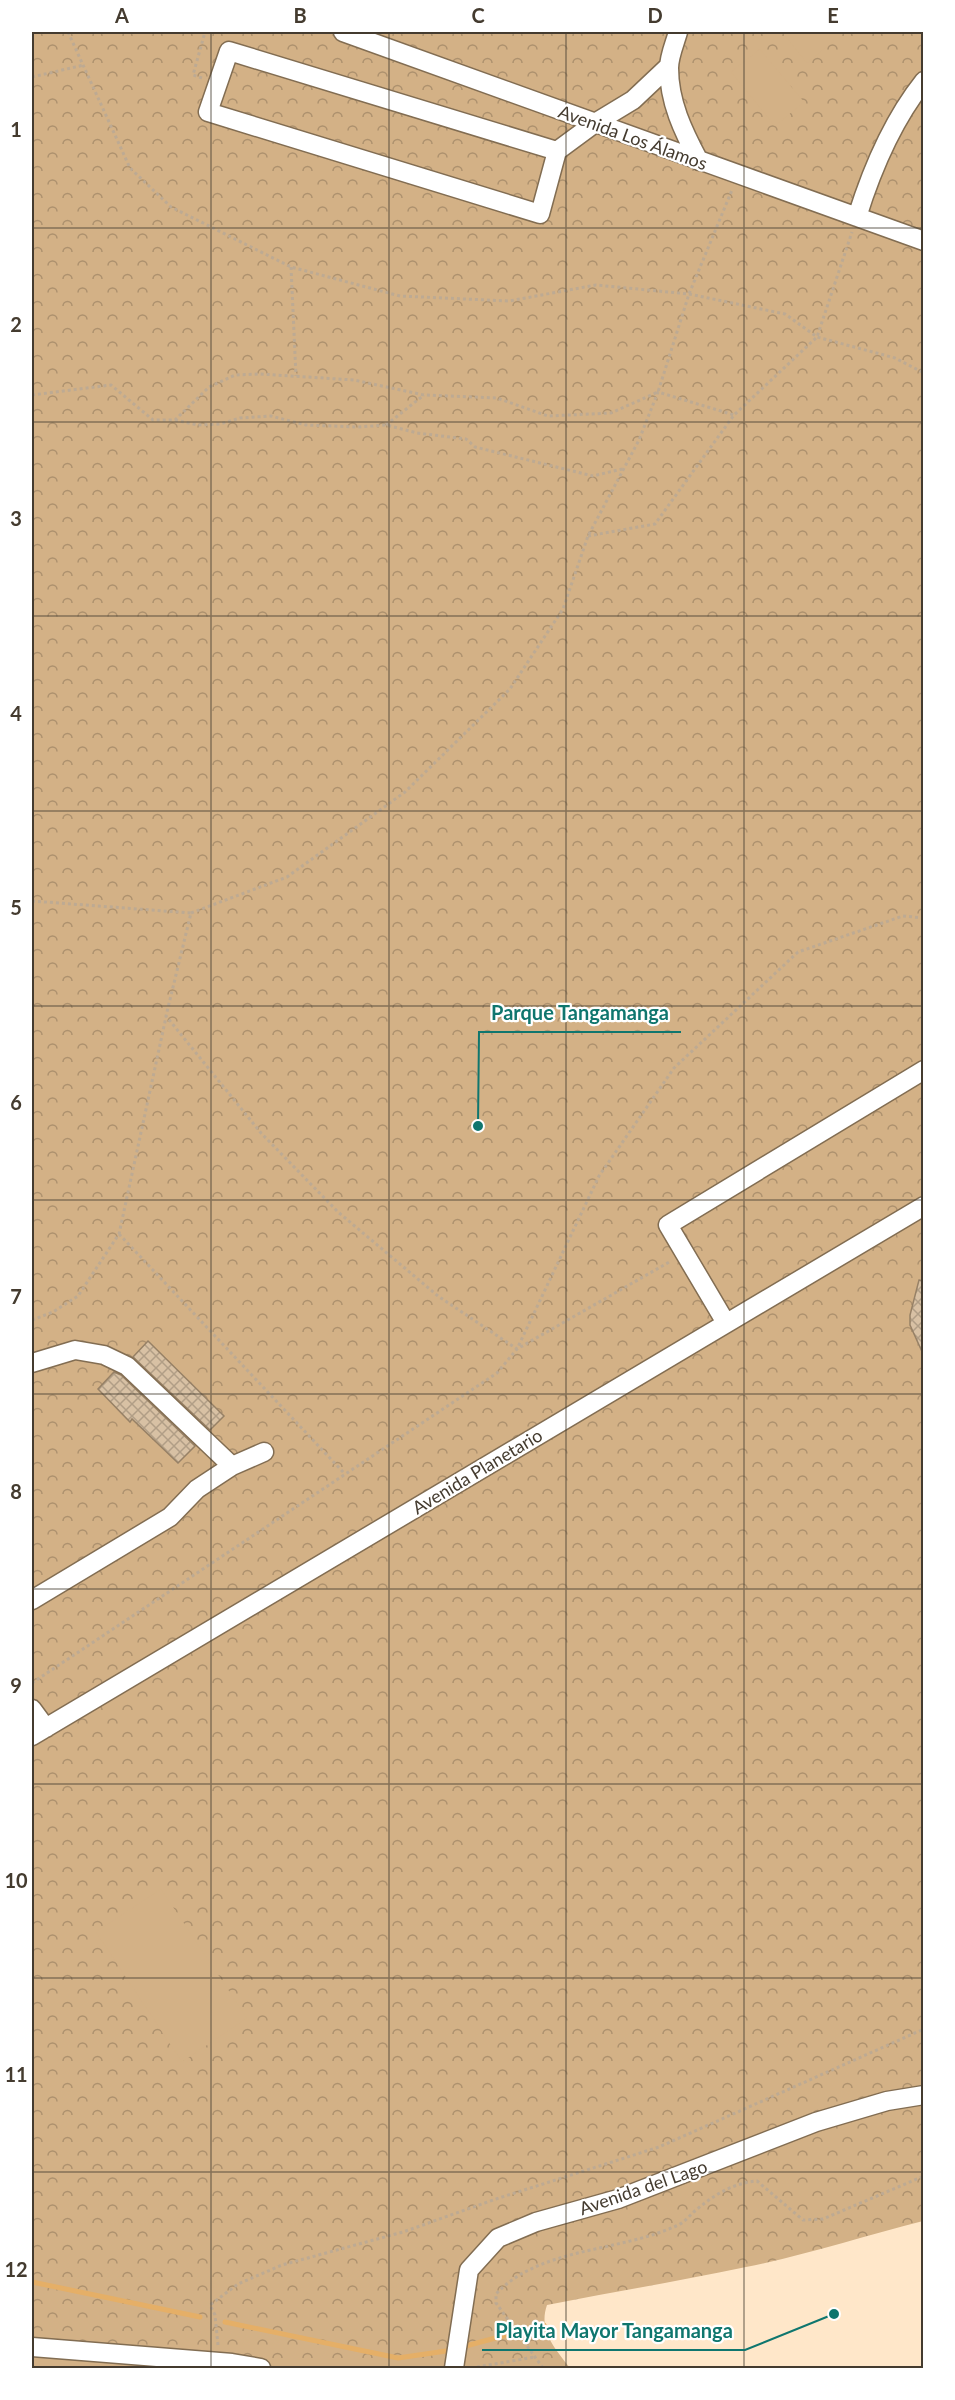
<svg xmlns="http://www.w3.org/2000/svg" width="955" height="2400" viewBox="0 0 955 2400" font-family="Lato,sans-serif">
  <defs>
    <pattern id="park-crowns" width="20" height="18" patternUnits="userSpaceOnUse" patternTransform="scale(1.5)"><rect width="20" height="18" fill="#d3b186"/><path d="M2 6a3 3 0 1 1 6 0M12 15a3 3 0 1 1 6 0" fill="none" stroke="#ad916e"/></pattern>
    <pattern id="building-cross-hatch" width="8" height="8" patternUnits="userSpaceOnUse" patternTransform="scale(1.5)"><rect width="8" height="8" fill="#d8c1a4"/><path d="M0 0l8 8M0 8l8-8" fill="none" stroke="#b19e86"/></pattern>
  </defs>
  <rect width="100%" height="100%" fill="#ffe7c9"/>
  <path fill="url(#park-crowns)" d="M32,32H923V2221C864,2236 806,2255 746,2267C680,2281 613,2292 547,2305C538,2331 555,2348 570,2368H32Z"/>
  <path fill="#d3b186" d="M782,32H830L836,39L807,63Z
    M760,49L804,102L775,126L731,72Z
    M161,1889L247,2018L182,2062L96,1932Z"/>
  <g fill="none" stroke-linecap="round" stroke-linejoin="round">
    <path stroke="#e5af67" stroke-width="5" d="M32,2282L200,2317
      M225,2322L398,2358L453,2350
      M462,2347L544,2325"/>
  </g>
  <path fill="url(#building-cross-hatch)" stroke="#978166" stroke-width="1.5" d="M919,1280L924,1281V1356L910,1325V1315Z
    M148,1341L224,1416L210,1430L133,1357Z
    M114,1372L121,1375L195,1446L178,1463L132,1419L130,1422L98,1389Z"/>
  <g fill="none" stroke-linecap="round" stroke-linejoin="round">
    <defs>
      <path id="minor" d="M343,32L924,241
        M678,32C675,43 669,56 669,68C669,102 683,131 699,161
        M557,151L229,51L208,112L540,214L557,151L595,123L633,100L669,66
        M857,217C872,169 892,121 924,81
        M726,1323L668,1225L924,1070
        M32,1363L75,1350L104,1355L127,1366L232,1466
        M32,1600L170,1517L197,1489L232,1466L264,1452
        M32,1709L46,1728
        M32,1736L924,1206
        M32,2347L232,2363L261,2368
        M454,2368L469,2270L498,2238L536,2222L618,2199L816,2122L887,2101L924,2095"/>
    </defs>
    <use href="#minor" stroke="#826d52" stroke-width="21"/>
    <path stroke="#bdaa93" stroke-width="3" stroke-dasharray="3 3" stroke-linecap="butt" d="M68,32L130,168L171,207L291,267L400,296L509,301L596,285L689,294L785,314L817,337L895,358L924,373
      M32,77L84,65
      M202,78L193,75L205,32
      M291,267L296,376
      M32,395L111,385L153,420H175L209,387L235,375L260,374L354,380L424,395L497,398L548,416L611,413L658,392L689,294L732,190
      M175,420L198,425L220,424L240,418L271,416L306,425L358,427L386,425L417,433L466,439L475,447L593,476L622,469
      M386,425L424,395
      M588,536L655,524L734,415L817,337L852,232
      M32,901L191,913L166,1016L261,1133L338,1212L438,1296L517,1349L599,1176L674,1068L798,952L903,916L924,918
      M191,913L287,877L405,792L510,689L563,609L588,536L639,440L658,392L734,415
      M119,1234L344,1473
      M32,1320L53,1312L78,1296L119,1234L166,1017
      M32,1683L497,1373L517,1349L671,1261
      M218,2345L215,2315L210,2305L238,2284L282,2265L403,2232L499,2198L659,2147L924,2029
      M471,2368L535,2357
      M543,2368L496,2303V2294C539,2247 622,2252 678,2225C685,2222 690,2215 696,2210C714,2195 733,2183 757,2181L803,2220L823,2219L924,2176"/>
    <use href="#minor" stroke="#fff" stroke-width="18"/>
  </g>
  <path fill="none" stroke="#443b2f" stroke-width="1.5" stroke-opacity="0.55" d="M211,32V2368M389,32V2368M566,32V2368M744,32V2368M32,228H924M32,422H924M32,616H924M32,811H924M32,1006H924M32,1200H924M32,1394H924M32,1589H924M32,1784H924M32,1978H924M32,2172H924"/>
  <g text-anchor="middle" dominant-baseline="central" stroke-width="4.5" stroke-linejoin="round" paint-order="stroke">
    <g font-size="18" fill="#443b2f" stroke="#fff">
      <text transform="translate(633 137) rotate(20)">Avenida Los Álamos</text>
      <text transform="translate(477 1471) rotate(-31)">Avenida Planetario</text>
      <text transform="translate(643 2187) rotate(-19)">Avenida del Lago</text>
    </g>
  </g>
  <path fill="none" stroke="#0f766e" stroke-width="2" d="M478 1126L479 1032H681M834 2314L745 2350H482"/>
  <g fill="#0f766e" stroke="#fff" stroke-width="2">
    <circle cx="478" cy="1126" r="6"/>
    <circle cx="834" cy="2314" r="6"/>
  </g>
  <g font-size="20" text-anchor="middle" font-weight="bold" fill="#0f766e" stroke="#fff" stroke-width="4.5" stroke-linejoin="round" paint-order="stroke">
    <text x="580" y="1020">Parque Tangamanga</text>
    <text x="614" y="2338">Playita Mayor Tangamanga</text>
  </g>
  <rect width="955" height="2400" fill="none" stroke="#ffffff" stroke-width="66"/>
  <rect x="33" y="33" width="889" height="2334" fill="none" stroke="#443b2f" stroke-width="2"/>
  <g font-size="20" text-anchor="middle" font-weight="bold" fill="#443b2f">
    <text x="122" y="23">A</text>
    <text x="300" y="23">B</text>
    <text x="478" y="23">C</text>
    <text x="655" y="23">D</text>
    <text x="833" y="23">E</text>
    <text x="16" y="137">1</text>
    <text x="16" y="332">2</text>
    <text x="16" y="526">3</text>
    <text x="16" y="721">4</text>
    <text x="16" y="915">5</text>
    <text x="16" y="1110">6</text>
    <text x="16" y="1304">7</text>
    <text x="16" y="1499">8</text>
    <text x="16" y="1693">9</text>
    <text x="16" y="1888">10</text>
    <text x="16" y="2082">11</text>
    <text x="16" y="2277">12</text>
  </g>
</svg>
